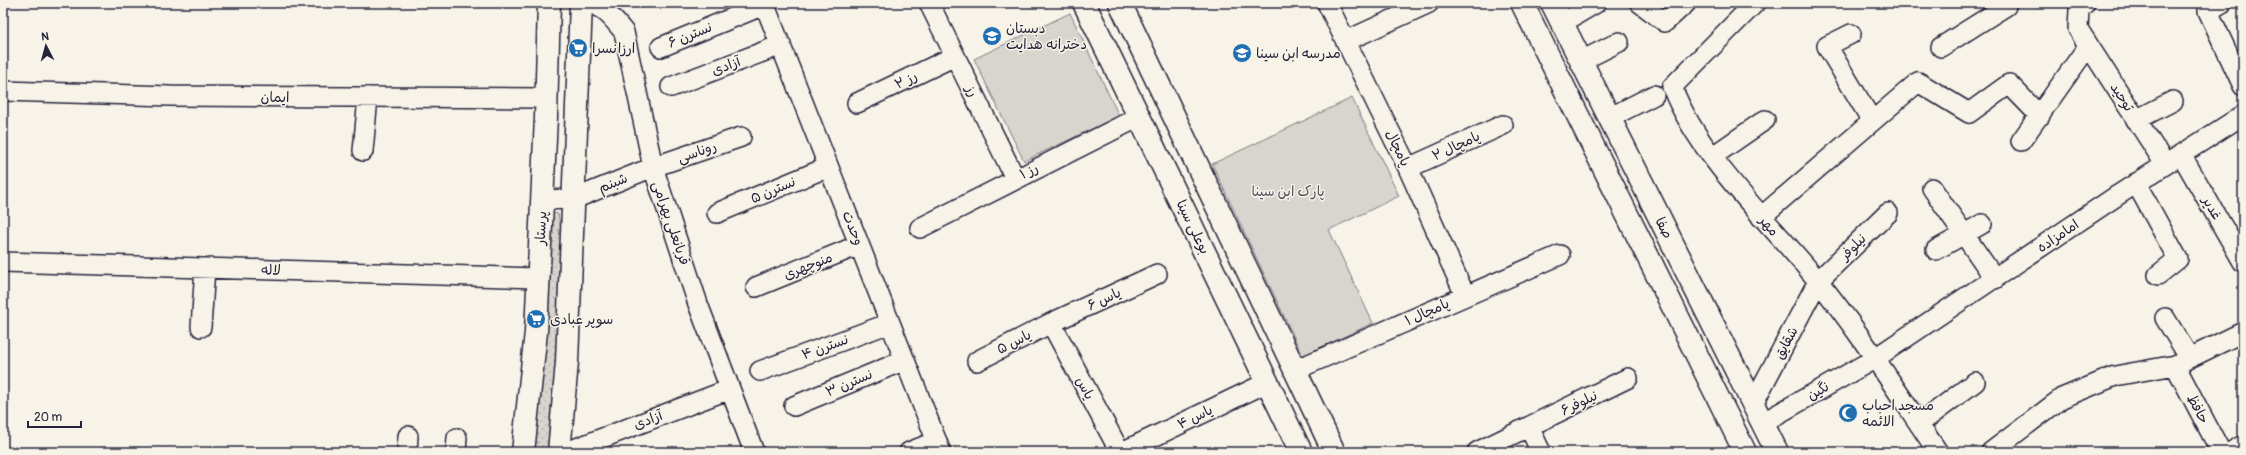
<svg xmlns="http://www.w3.org/2000/svg" width="2246" height="455" viewBox="0 0 2246 455" font-family="Pangolin,'Playpen Sans Arabic',sans-serif">
  <defs>
    <pattern id="grass-dots" width="8" height="8" patternUnits="userSpaceOnUse"><rect width="8" height="8" fill="#d8d5cf"/><path d="M2 2h.1M6 6h.1" fill="none" stroke="#b9b7b3" stroke-width="1.8" stroke-linecap="round"/></pattern>
  </defs>
  <rect width="100%" height="100%" fill="#f7f3e8"/>
  <filter id="ink" filterUnits="userSpaceOnUse"><feTurbulence type="fractalNoise" baseFrequency=".025" numOctaves="2"/><feDisplacementMap in="SourceGraphic" scale="8" xChannelSelector="R" yChannelSelector="G"/><feConvolveMatrix kernelMatrix="1 2 1 2 8 2 1 2 1" color-interpolation-filters="sRGB"/></filter>
  <g filter="url(#ink)">
    <path fill="url(#grass-dots)" stroke="#7d7c85" d="M548,212L558,214L562,234L557,365L547,452H534Z"/>
    <path fill="#d8d5cf" stroke="#7d7c85" d="M1070,13L1119,116L1024,161L974,59Z
      M1352,98L1399,196L1329,230L1373,323L1303,356L1212,164Z"/>
    <g fill="none" stroke-linecap="round" stroke-linejoin="round">
      <defs>
        <path id="street" d="M590,3C605,8 614,20 624,32L653,167L698,304L754,452
          M764,3L941,452
          M929,3L1015,178
          M1327,3L1408,168L1465,295
          M1640,3L1665,22L1686,3
          M1755,3L1672,87C1700,159 1770,222 1818,281C1862,335 1899,395 1938,452
          M2085,3L2079,10L2078,29L2165,164
          M2222,3L2208,11L2243,86
          M1562,23L1596,3
          M1851,34L1827,46L1872,121
          M1346,41L1429,3
          M661,47L764,5
          M1941,47L2006,6V3
          M1581,61L1619,42
          M671,87L781,45
          M3,91L170,96L547,98
          M857,103L955,56
          M1609,118L1654,95
          M2136,120L2173,101
          M2021,141L2088,46
          M363,151L368,97
          M2181,154L2243,262
          M1713,156L1765,120
          M1408,168L1503,125
          M2136,183L2178,259L2158,275
          M1932,188L1995,279
          M542,200L574,199L653,167L741,137
          M717,213L828,167
          M1761,217L1918,82L1969,113L2009,84L2040,116
          M920,228L1139,117
          M1936,250L1982,224
          M3,262L538,278
          M756,287L859,245
          M2165,318L2189,357
          M1051,323L1120,452
          M201,327L205,268
          M977,361L1051,323L1157,274
          M2175,365L2221,452
          M1295,370L1560,255
          M760,371L890,323
          M1753,404L1818,281L1888,213
          M794,406L905,360
          M1762,423L1874,359L2118,195L2243,115
          M1919,424L1975,382
          M1529,427L1541,452
          M407,452L408,436
          M456,452L457,438
          M566,452L730,389
          M909,452L937,441
          M1122,452L1268,382
          M1477,452L1628,378
          M1991,452L2062,398L2115,376L2175,365L2243,332
          M2231,452L2243,445"/>
        <path id="secondary" d="M1084,3L1301,452
          M1120,3L1334,452
          M1522,3L1745,452
          M1552,3L1777,452
          M523,452L536,332L546,117L549,3
          M559,452L567,362L581,3"/>
      </defs>
      <use href="#street" stroke="#22223b" stroke-width="22"/>
      <use href="#secondary" stroke="#22223b" stroke-width="25"/>
      <use href="#street" stroke="#f7f3e8" stroke-width="19"/>
      <use href="#secondary" stroke="#f7f3e8" stroke-width="22"/>
    </g>
  </g>
  <defs>
    <symbol id="school-disc" viewBox="-11 -11 22 22"><circle r="9.5" fill="#1f6fb2" stroke="#f7f3e8"/><path d="M0-5L7-2L0 1L-7-2ZM-4 1L0 2.5L4 1V4Q0 6-4 4Z" fill="#fff"/></symbol>
    <symbol id="supermarket-disc" viewBox="-11 -11 22 22"><circle r="9.5" fill="#1f6fb2" stroke="#f7f3e8"/><path d="M-6-5.5h2.5l.6 2H6L4.5 2H-2.5L-4.4-4H-6ZM-1.5 3.2a1.3 1.3 0 1 0 .1 0ZM3 3.2a1.3 1.3 0 1 0 .1 0Z" fill="#fff"/></symbol>
    <symbol id="mosque-disc" viewBox="-11 -11 22 22"><circle r="9.5" fill="#1f6fb2" stroke="#f7f3e8"/><path d="M3.5-4.9A6 6 0 1 0 3.5 4.9A5 5 0 1 1 3.5-4.9Z" fill="#fff"/></symbol>
  </defs>
  <g fill-rule="evenodd">
    <use href="#school-disc" x="981" y="25" width="22" height="22"/>
    <use href="#supermarket-disc" x="567" y="37" width="22" height="22"/>
    <use href="#school-disc" x="1231" y="42" width="22" height="22"/>
    <use href="#supermarket-disc" x="525" y="308" width="22" height="22"/>
    <use href="#mosque-disc" x="1837" y="402" width="22" height="22"/>
  </g>
  <g text-anchor="middle" dominant-baseline="central" stroke-width="3" stroke-linejoin="round" paint-order="stroke">
    <g font-size="14" fill="#22223b" stroke="#f7f3e8" text-anchor="start">
      <text x="1006" y="28">دبستان<tspan x="1006" dy="16">دخترانه هدایت</tspan></text>
      <text x="592" y="48">ارزانسرا</text>
      <text x="1256" y="53">مدرسه ابن سینا</text>
      <text x="550" y="319">سوپر عبادی</text>
      <text x="1862" y="405">مسجد احباب<tspan x="1862" dy="16">الائمه</tspan></text>
    </g>
    <g font-size="14" fill="#22223b" stroke="#f7f3e8">
      <text transform="translate(690 35) rotate(-22)">نسترن ۶</text>
      <text transform="translate(726 66) rotate(-21)">آزادی</text>
      <text transform="translate(906 80) rotate(-26)">رز ۲</text>
      <text transform="translate(972 91) rotate(64)">رز</text>
      <text x="275" y="97">ایمان</text>
      <text transform="translate(2122 97) rotate(57)">توحید</text>
      <text transform="translate(1456 146) rotate(-25)">پامچال ۲</text>
      <text transform="translate(1398 148) rotate(64)">پامچال</text>
      <text transform="translate(697 152) rotate(-19)">روناسی</text>
      <text transform="translate(1029 171) rotate(-26)">رز ۱</text>
      <text transform="translate(613 183) rotate(-22)">شبنم</text>
      <text transform="translate(773 190) rotate(-23)">نسترن ۵</text>
      <text transform="translate(2212 208) rotate(60)">غدیر</text>
      <text transform="translate(671 223) rotate(71)">قربانعلی بهرامی</text>
      <text transform="translate(1769 226) rotate(50)">مهر</text>
      <text transform="translate(1193 227) rotate(64)">بوعلی سینا</text>
      <text transform="translate(541 228) rotate(-87)">پرستار</text>
      <text transform="translate(853 228) rotate(68)">وحدت</text>
      <text transform="translate(1664 228) rotate(63)">صفا</text>
      <text transform="translate(2058 236) rotate(-34)">امامزاده</text>
      <text transform="translate(1853 247) rotate(-45)">نیلوفر</text>
      <text transform="translate(808 266) rotate(-22)">منوچهری</text>
      <text transform="translate(271 270) rotate(2)">لاله</text>
      <text transform="translate(1104 299) rotate(-25)">یاس ۶</text>
      <text transform="translate(1427 312) rotate(-24)">پامچال ۱</text>
      <text transform="translate(1014 342) rotate(-27)">یاس ۵</text>
      <text transform="translate(1786 343) rotate(-62)">شقایق</text>
      <text transform="translate(825 347) rotate(-20)">نسترن ۴</text>
      <text transform="translate(849 383) rotate(-23)">نسترن ۳</text>
      <text transform="translate(1085 388) rotate(62)">یاس</text>
      <text transform="translate(1818 391) rotate(-30)">نگین</text>
      <text transform="translate(1579 403) rotate(-26)">نیلوفر۶</text>
      <text transform="translate(2198 409) rotate(62)">حافظ</text>
      <text transform="translate(1195 417) rotate(-26)">یاس ۴</text>
      <text transform="translate(648 420) rotate(-21)">آزادی</text>
    </g>
    <g font-size="14" fill="#504f60" stroke="#f7f3e8">
      <text x="1288" y="191">پارک ابن سینا</text>
    </g>
  </g>
  <rect width="2246" height="455" fill="none" stroke="#f7f3e8" stroke-width="16"/>
  <rect x="8" y="8" width="2230" height="439" fill="none" stroke="#22223b" stroke-width="1.5" filter="url(#ink)"/>
  <g transform="translate(46 46) rotate(354)" stroke="#f7f3e8" stroke-width="3" paint-order="stroke">
  <path d="M0-3L7 15L0 10L-7 15Z" fill="#22223b"/>
  <text y="-6" font-size="11" font-weight="bold" text-anchor="middle" fill="#22223b">N</text>
  </g>
  <path d="M28 421v6h53v-6" fill="none" stroke="#22223b" stroke-width="2"/>
  <text x="34" y="421" font-size="12" fill="#22223b" stroke="#f7f3e8" stroke-width="3" paint-order="stroke">20 m</text>
</svg>
